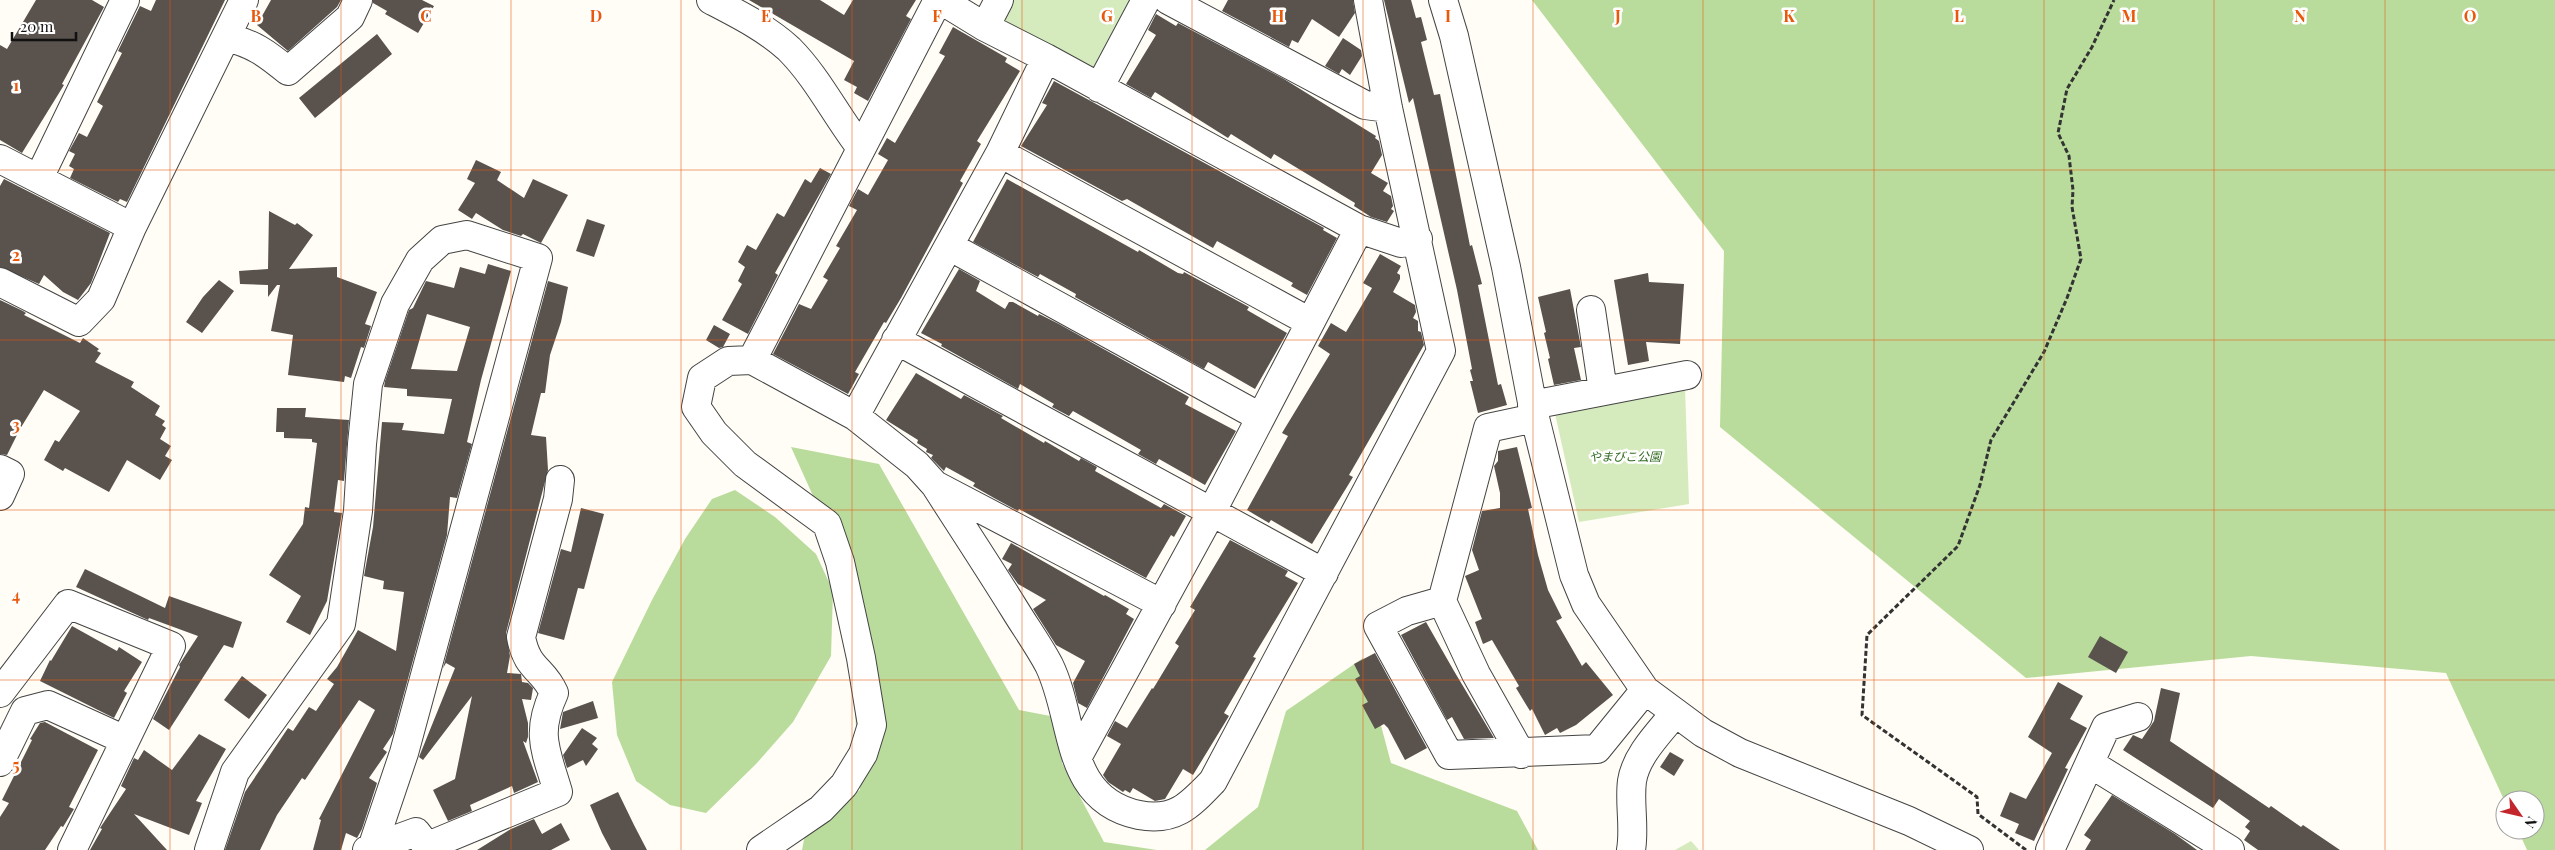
<svg xmlns="http://www.w3.org/2000/svg" width="2555" height="850" viewBox="0 0 2555 850" font-family="'Playfair Display','Noto Sans JP',serif">
  <rect width="100%" height="100%" fill="#fffdf5"/>
  <path fill="#d5ebbd" d="M1014,0H1134L1095,71L1003,22Z
    M1685,388L1689,504L1579,522L1554,409Z
    M1691,841L1699,850H1675Z"/>
  <path fill="#b9dc9c" d="M1532,0H2555V850H2527L2518,830H2535V800H2505V802L2446,673L2251,656L2026,678L1720,427L1724,251Z
    M791,447L879,464L1019,710L1066,719L1062,763L1104,842L1157,850H802L808,819L860,790L846,569Z
    M735,490L775,517L816,554L833,591L831,656L793,722L756,764L706,813L670,805L636,781L617,735L612,682L652,600L685,539L712,499Z
    M1363,658L1391,763L1517,811L1538,850H1205L1258,807L1286,711Z"/>
  <path fill="#5a524d" fill-rule="evenodd" d="M36,0H92L104,7L62,84L64,85L22,153L0,140V45L7,49Z
    M156,0H225L127,202L120,199L118,202L70,178L74,169L69,166L75,154L69,151L79,133L87,137L103,106L97,102L122,53L118,51L140,6L151,11Z
    M271,0H341L337,7L288,51L257,25Z
    M373,0H422L434,6L418,33L385,14L387,11L373,3Z
    M749,0H820L844,15L853,0H916L906,16L911,19L868,101L854,93L857,87L844,80L854,61Z
    M1228,0H1353L1355,13L1339,37L1312,19L1298,43L1292,40L1289,47L1222,11Z
    M1384,0H1411L1416,18L1421,17L1427,40L1421,42L1434,95L1440,94L1470,246L1472,245L1482,284L1478,285L1498,385L1501,384L1507,405L1478,413L1470,381H1473L1470,370L1472,369L1457,290L1413,98L1409,103Z
    M1156,14L1176,26L1178,23L1284,79L1376,136L1375,138L1379,141L1382,155L1371,173L1388,183L1383,191L1391,196L1393,206L1391,209L1394,211L1387,222L1371,217L1354,206L1355,203L1274,154L1271,159L1231,134L1228,138L1155,92L1151,98L1126,84L1156,35L1148,30Z
    M953,27L1007,58L1005,62L1020,71L977,141L981,144L960,181L963,183L901,298L886,323L884,322L855,372L859,374L848,394L773,354L799,304L811,309L828,280L823,277L840,248L836,246L857,210L849,206L858,189L868,195L888,160L878,154L887,138L895,143L945,56L939,53Z
    M377,34L392,54L315,118L299,98Z
    M1343,38L1361,50L1362,56L1350,75L1342,69L1339,74L1325,66Z
    M1054,81L1324,228L1323,230L1337,238L1307,295L1291,286L1293,283L1217,241L1213,248L1127,199L1122,201L1021,146L1047,105L1042,103Z
    M476,160L501,172L497,180L524,198L533,179L568,195L541,243L523,234L521,236L503,230L476,213L472,219L458,210L475,183L467,179Z
    M820,168L831,174L775,273L778,275L748,334L722,320L742,284L738,281L745,267L738,262L747,245L756,250L777,213L784,217L805,179L811,183Z
    M4,179L110,233L91,283L78,300L63,292L44,275L39,284L0,267V186Z
    M1007,179L1138,252L1139,250L1178,273L1183,274L1184,272L1249,307L1247,310L1287,333L1255,389L1208,362L1204,369L1075,297L1076,294L1040,274L1038,277L973,242Z
    M269,211L295,225L297,223L313,235L289,269L337,267V277L377,292L365,324L371,326L364,348L361,347L351,378L345,376L344,382L288,375L293,335L271,331L280,285H277L268,297V285L240,284L239,271L268,269Z
    M587,219L605,225L594,257L576,251Z
    M1380,254L1401,266L1397,273L1400,275V279L1393,292L1415,305L1416,312L1413,318L1418,321V331L1421,332L1424,345L1349,475L1353,477L1312,544L1271,520L1269,523L1247,510L1288,436L1282,433L1330,354L1318,346L1331,323L1346,332L1372,288L1363,283Z
    M488,264L511,271L481,380L467,442L472,444L457,498L450,497L447,535L393,734L383,749L387,752L369,778L377,783L362,829L357,838L346,833L341,850H313L321,820L319,819L375,710L359,700L305,780L302,778L277,815L260,850H225L245,792L288,728L293,731L309,707L316,711L334,684L327,679L337,667L358,630L396,651L404,592L383,589L384,581L364,576L373,527L382,422L404,423L402,430L444,434L452,399L407,396V389L384,387L385,381L409,310L413,308L426,281L454,288L460,267L485,274ZM427,314L470,327L457,371L411,369Z
    M959,269L980,281L976,291L1005,309L1009,302H1013L1038,316L1039,314L1059,324L1189,397L1185,404L1236,431L1205,485L1159,459L1156,464L1138,454L1141,450L1073,411L1069,416L1052,407L1054,404L1020,384L1018,389L941,346L942,344L921,333Z
    M1648,273L1649,282L1684,284L1680,344L1646,342L1649,361L1628,365L1614,280Z
    M219,280L234,291L202,333L186,322L203,297Z
    M548,281L568,287L561,322L550,355L545,393H541L531,435L546,437L548,470L506,633L510,656L507,673L521,674L522,682L528,683L533,688L531,700L522,699L528,723V737L526,743L523,741L538,782L514,793L512,786L470,805L472,811L448,821L433,790L455,779L472,696L423,760L419,757L455,668L446,663L443,668Z
    M1570,289L1581,347L1574,348L1581,380L1554,385L1548,359L1550,358L1544,333L1546,332L1538,297Z
    M0,300L23,311L26,313L24,315L80,343L83,338L99,349L97,351L101,353L95,362L134,382L131,387L160,406L155,415L165,421L162,425L166,428L160,439L171,446L165,456L172,460L160,480L127,460L109,492L65,468L63,471L44,460L55,440L59,442L80,411L44,390L20,429L7,455L0,454Z
    M714,325L730,334L723,347L719,348L706,340Z
    M916,373L961,399L964,395L1003,416L1001,418L1044,443L1045,441L1079,461L1081,458L1097,467L1095,471L1161,508L1164,504L1186,516L1174,537L1171,535L1146,578L1019,509L1018,511L994,498L973,486L975,483L946,467L944,471L931,458L933,455L926,452L927,449L917,443L918,440L886,420Z
    M277,408H306L305,417L349,420L344,481L338,480L334,512L342,513L327,601L310,635L286,622L301,596L269,575L303,524L305,507L309,508L317,443L312,442V439L284,438V432H276Z
    M1517,447L1532,508L1528,509L1538,555L1548,590L1562,618L1556,621L1582,666L1586,662L1613,695L1576,725L1560,733L1557,728L1545,735L1532,709L1530,711L1516,688L1519,686L1492,640L1483,644L1475,622L1482,619L1465,576L1479,570L1472,550L1482,511L1500,508V493L1494,466L1498,461V451Z
    M581,508L604,514L584,589L578,588L564,640L538,633L561,549L571,552Z
    M1230,540L1288,571L1285,576L1298,583L1253,657L1256,658L1224,713L1229,716L1193,775L1183,769L1165,799L1155,801L1133,788L1130,793L1125,790L1123,792L1108,782L1103,775L1121,744L1107,736L1115,721L1127,728L1152,688L1153,689L1179,646L1175,643L1195,610L1190,607Z
    M1011,543L1104,596L1105,595L1129,609L1126,614L1134,619L1087,708L1078,703L1073,683L1085,661L1056,645L1033,609L1046,600L1018,584L1008,570L1012,564L1002,559Z
    M85,569L165,608L169,596L242,622L233,648L224,645L169,730L153,719L180,667L179,665L198,636L149,618L148,620L76,587Z
    M1426,622L1454,671L1494,738L1464,739L1452,717L1447,720L1401,635Z
    M72,626L117,651L119,647L142,662L124,691L127,693L114,718L40,681L50,660L51,661Z
    M2100,636L2128,652L2116,673L2088,657Z
    M1375,653L1427,748L1405,760L1388,728L1384,724L1375,729L1362,705L1368,702L1355,679L1360,676L1354,664Z
    M242,676L267,695L249,719L224,700Z
    M2058,682L2083,696L2070,719L2087,728L2065,768L2068,769L2034,841L2015,833L2019,824L2000,816L2010,792L2026,799L2052,753L2028,737Z
    M2161,688L2180,693L2170,741L2269,808L2271,806L2301,827L2303,825L2340,850H2258L2244,840L2250,831L2245,827L2250,821L2219,799L2213,808L2123,750L2133,735L2142,739L2154,721Z
    M593,701L598,718L560,729L563,712Z
    M45,722L98,750L69,807L74,809L63,827L61,826L45,850H0V817L9,803L2,800L32,740L30,739L40,723Z
    M582,728L597,738L592,744L598,749L586,766L583,760L567,768L563,755Z
    M199,734L226,749L196,801L202,803L189,835L134,814L167,850H90L102,829L100,828L126,789L121,786L134,758L138,760L144,750L172,770Z
    M1670,752L1684,760L1674,776L1660,767Z
    M618,792L634,825L647,850H611L602,833L590,805Z
    M2112,795L2175,834L2197,850H2085L2091,840L2084,835Z
    M534,819L542,834L561,823L570,840L551,850H477L511,829Z"/>
  <g fill="none" stroke-linecap="round" stroke-linejoin="round">
    <defs>
      <path id="minor" d="M711,0C738,14 766,28 789,49C818,78 836,116 861,148
        M941,0L985,27L1046,58L1359,229L1401,243L1418,239
        M1168,0L1365,105L1388,108
        M1443,0L1454,36L1506,267L1535,418L1574,575L1586,604L1645,690L1703,733L1740,753L1909,821L1969,850
        M985,27L999,0
        M226,37C254,44 266,53 288,71L350,17L358,0
        M1099,88L1146,0
        M1000,153L1310,322
        M0,159L132,227
        M39,178L125,0
        M949,246L1260,417
        M0,282L79,322L101,299L132,227L244,0
        M1591,310L1603,391
        M896,340L1324,573
        M752,360L938,0
        M1532,405L1687,375
        M855,416L1000,153L1046,58
        M0,469L10,474L0,496
        M937,486L1162,604
        M1442,601L1407,611L1378,626L1449,755L1597,749L1645,690
        M0,693L68,604L171,646L72,850
        M1521,754L1476,674L1442,601L1488,428L1535,418
        M1077,758L1212,511L1359,229
        M0,762L25,711L48,705L125,740
        M2091,764L2230,850
        M428,846L558,792C546,751 535,734 554,693C543,668 527,670 521,637L558,499L560,480
        M209,850L235,772L341,624L358,511L362,444L368,384L395,304L420,260L442,240L467,235L538,258L404,753L372,848
        M367,850L416,832L430,850
        M761,850L821,809L844,785L863,754L872,725L861,658L840,562L827,524L745,464L714,433L696,407L702,378L728,361L752,360L855,416L917,465L935,485C962,527 989,568 1015,610C1026,628 1039,646 1049,665C1076,720 1063,799 1139,815C1175,822 1190,805 1213,781L1441,351L1388,108L1368,0
        M1631,850C1635,827 1629,803 1632,781C1636,755 1660,732 1675,713
        M2050,850L2106,727L2138,717"/>
    </defs>
    <use href="#minor" stroke="#444" stroke-width="30"/>
    <path stroke="#333" stroke-width="3" stroke-dasharray="5 2.5" stroke-linecap="butt" d="M2026,850L1978,814L1977,797L1862,715L1867,635L1958,546L1980,485L1991,440L2044,352L2067,298L2081,259L2072,207L2073,190L2069,156L2058,133L2067,89L2092,47L2114,0"/>
    <use href="#minor" stroke="#fff" stroke-width="28"/>
  </g>
  <path fill="none" stroke="#e8590c" stroke-width="1" stroke-opacity="0.55" d="M170,0V850M341,0V850M511,0V850M681,0V850M852,0V850M1022,0V850M1192,0V850M1363,0V850M1533,0V850M1703,0V850M1874,0V850M2044,0V850M2214,0V850M2385,0V850M0,170H2555M0,340H2555M0,510H2555M0,680H2555"/>
  <g text-anchor="middle" dominant-baseline="central" stroke-width="5" stroke-linejoin="round" paint-order="stroke">
    <g font-size="12" font-style="italic" fill="#2f6b1f" stroke="#fff">
      <text x="1625" y="456">やまびこ公園</text>
    </g>
  </g>
  <g font-size="16" text-anchor="middle" font-weight="bold" fill="#e8590c" stroke="#fff" stroke-width="5" stroke-linejoin="round" paint-order="stroke">
    <text x="256" y="22">B</text>
    <text x="426" y="22">C</text>
    <text x="596" y="22">D</text>
    <text x="766" y="22">E</text>
    <text x="937" y="22">F</text>
    <text x="1107" y="22">G</text>
    <text x="1278" y="22">H</text>
    <text x="1448" y="22">I</text>
    <text x="1618" y="22">J</text>
    <text x="1789" y="22">K</text>
    <text x="1959" y="22">L</text>
    <text x="2129" y="22">M</text>
    <text x="2300" y="22">N</text>
    <text x="2470" y="22">O</text>
    <text x="16" y="91">1</text>
    <text x="16" y="261">2</text>
    <text x="16" y="431">3</text>
    <text x="16" y="601">4</text>
    <text x="16" y="771">5</text>
  </g>
  <g transform="translate(2520 815) rotate(124)"><circle r="24" fill="#ffffff" stroke="#a0a0a0"/>
  <path d="M0-4L9 19L0 12L-9 19Z" fill="#c4262e"/>
  <text y="-8" font-size="14" font-weight="bold" text-anchor="middle" fill="#111111">N</text>
  </g>
  <path d="M12 32v8h64v-8" fill="none" stroke="#111111" stroke-width="2.5"/>
  <text x="20" y="32" font-size="15" fill="#111111" stroke="#ffffff" stroke-width="4" paint-order="stroke">20 m</text>
</svg>
